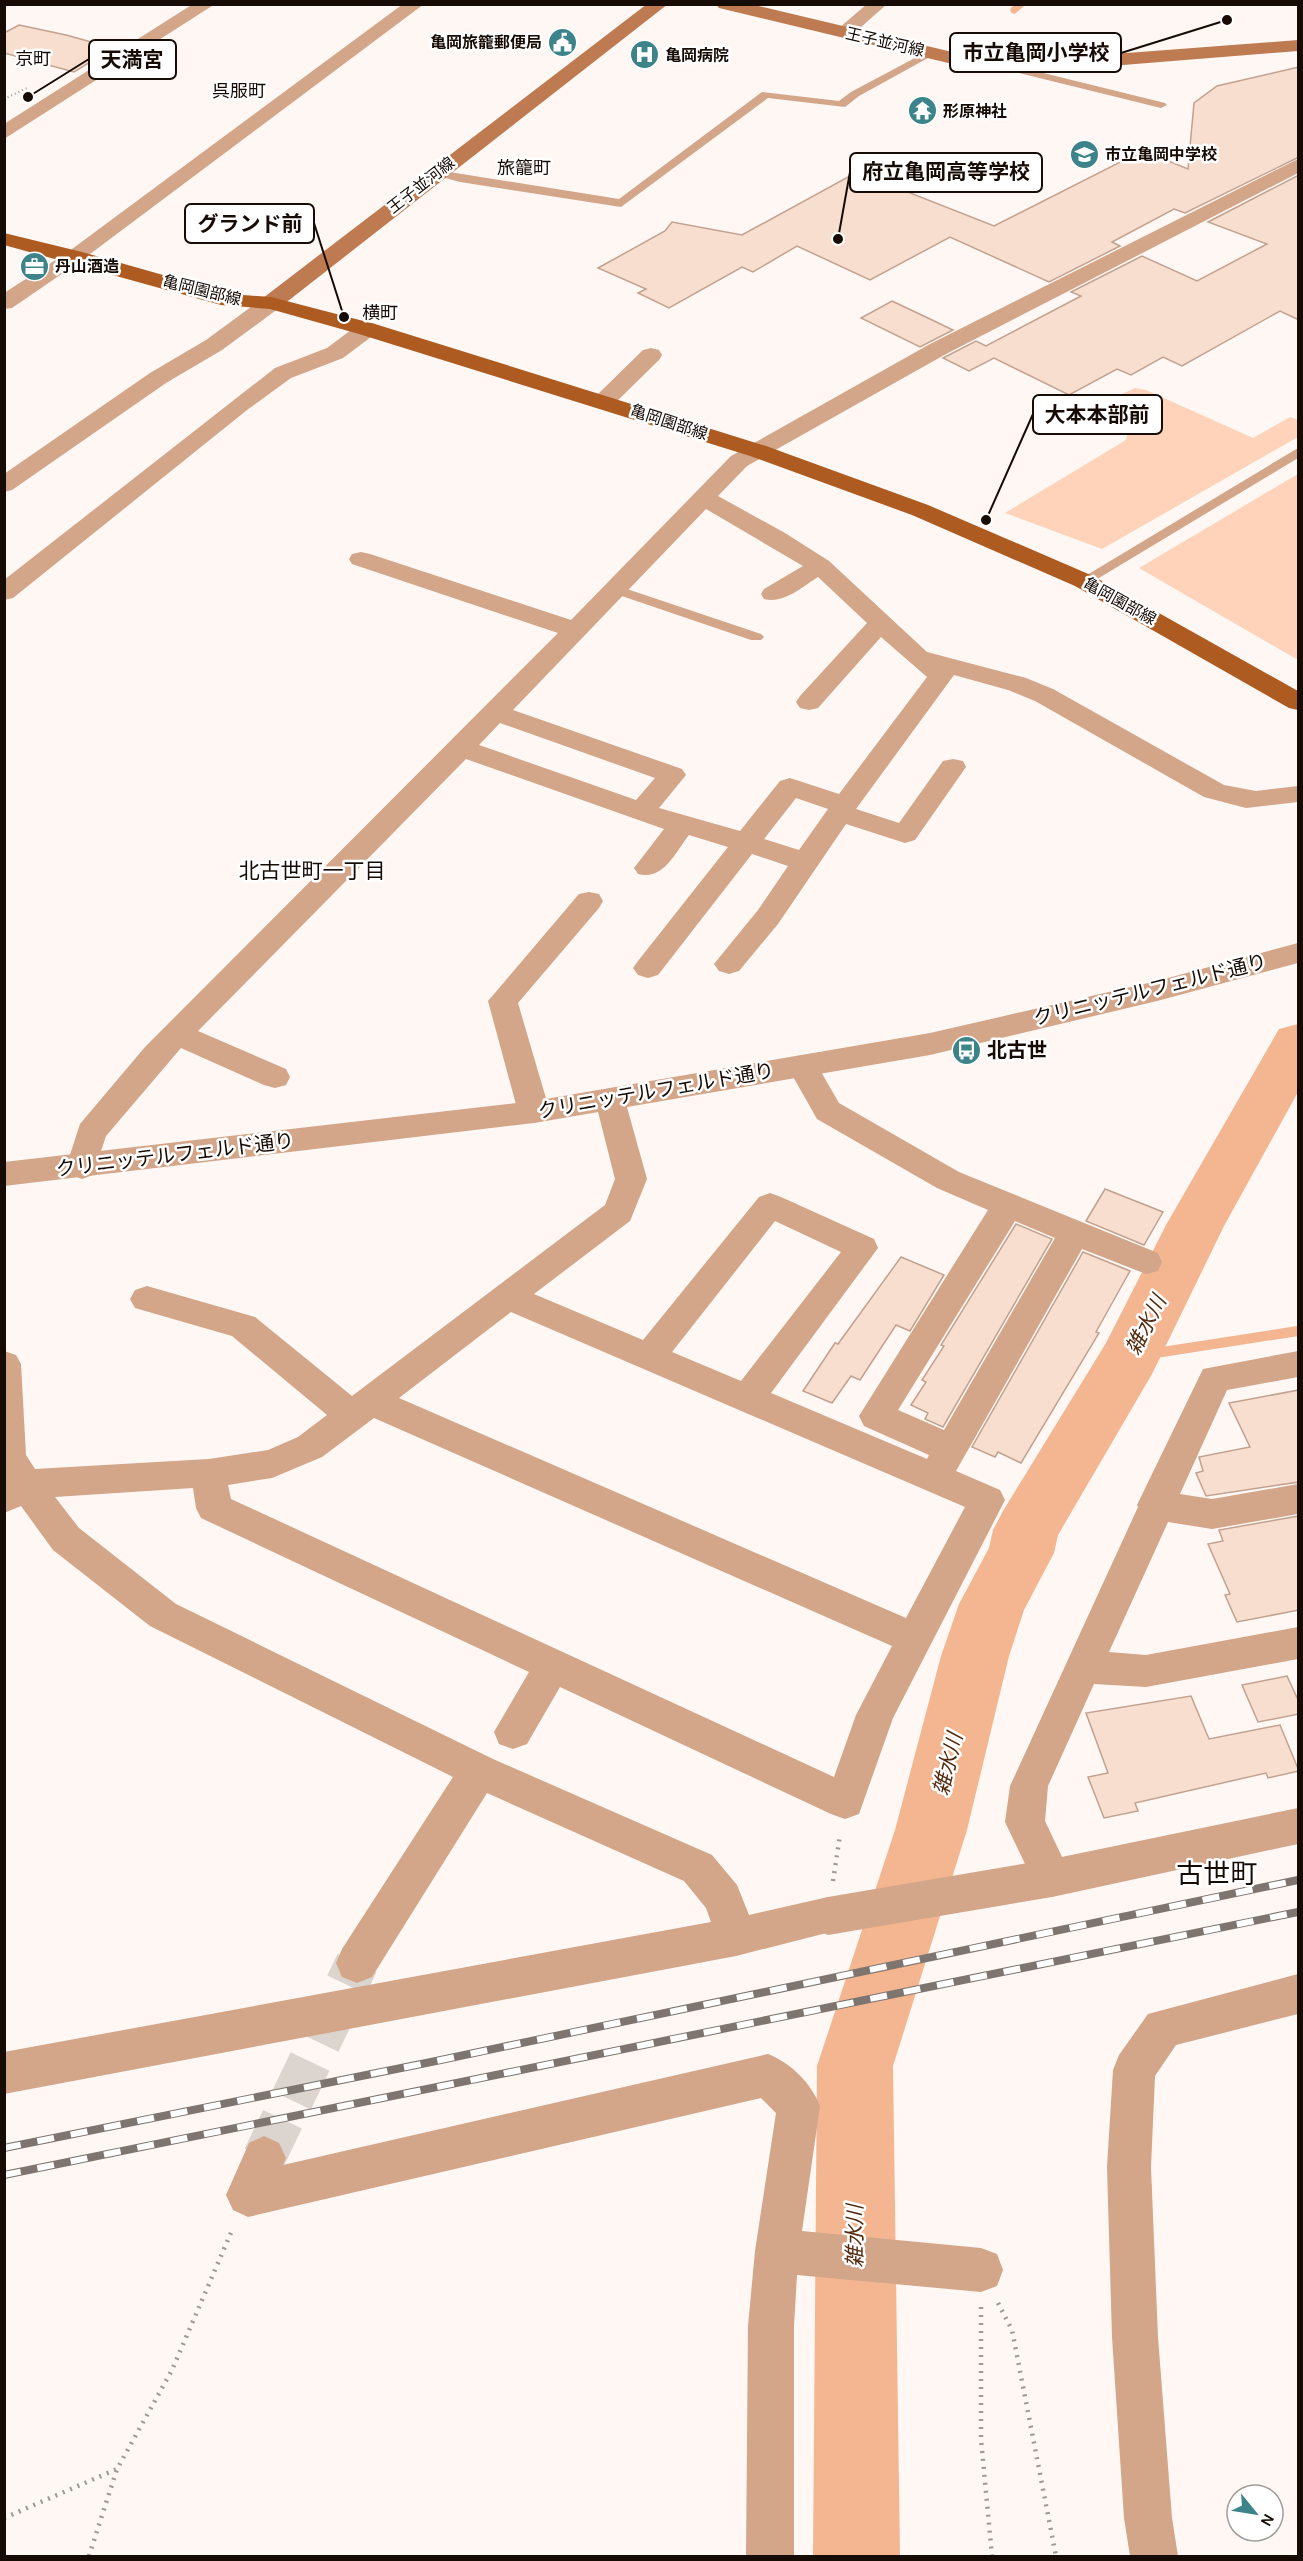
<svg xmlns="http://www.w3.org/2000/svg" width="1303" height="2561" viewBox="0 0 1303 2561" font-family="Karla,'Noto Sans JP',sans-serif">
  <rect width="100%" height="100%" fill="#fef7f3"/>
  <path fill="#fed3ba" d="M1135,388L1146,390L1253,438L1290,417L1298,420V437L1102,549L1005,513L1126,440L1127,435L1086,411Z
    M1298,474V660L1139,568Z"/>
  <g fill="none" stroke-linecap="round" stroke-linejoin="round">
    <path stroke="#f4b690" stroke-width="7" d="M1014,10L1021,4"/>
    <path stroke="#f4b690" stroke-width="10" d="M1130,1357L1298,1331"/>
    <path fill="#f4b690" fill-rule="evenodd" d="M1298,1024V1092L1224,1226L1152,1374L1058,1535L1054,1553L1024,1610L1009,1656L967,1830L893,2066L900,2556H813L817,2066L895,1830L941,1656L959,1604L989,1548L993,1530L1003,1511L1106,1343L1166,1225L1279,1029Z"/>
  </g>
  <path fill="#f8decf" stroke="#c2a18f" stroke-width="1.5" d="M19,25L66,35L113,48L74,72L4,53V33Z
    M1299,67V157L1185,213L1174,209L1112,242L1120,246L1049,282L950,237L870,280L797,246L753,272L742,267L669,308L638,293L646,289L598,268L665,231L672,222L742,235L857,172L994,226L1134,155L1147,161L1156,156L1188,169L1194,103L1217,86Z
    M1299,175V320L1280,311L1182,366L1163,357L1131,375L1117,369L1069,395L994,358L969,371L943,358L976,341L986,346L1081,296L1071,292L1142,256L1197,281L1267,244L1208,222Z
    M892,301L930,319L953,330L920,347L861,318Z
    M1105,1189L1163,1212L1144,1245L1086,1221Z
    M1016,1224L1052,1239L943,1427L925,1419L928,1413L911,1405L926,1382L922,1380L944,1346L941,1345Z
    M1083,1252L1130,1271L1096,1332L1099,1333L1021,1463L998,1452L995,1457L972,1447Z
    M901,1257L944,1275L910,1331L896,1325L860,1380L851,1376L832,1403L803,1391L835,1343L838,1344Z
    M1299,1390V1482L1206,1496L1196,1473L1203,1471L1199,1457L1250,1447L1229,1403Z
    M1299,1516V1610L1237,1622L1225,1595L1230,1594L1208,1544L1223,1541L1219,1530Z
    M1287,1676L1299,1702V1714L1258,1722L1242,1685Z
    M1191,1696L1209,1739L1280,1725L1299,1771L1268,1778L1266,1773L1135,1803L1138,1811L1104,1818L1088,1777L1108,1773L1086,1713Z"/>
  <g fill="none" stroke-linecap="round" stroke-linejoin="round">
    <path stroke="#dbd4cf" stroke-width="43" stroke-dasharray="43 21" stroke-linecap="butt" d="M264,2158L357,1963"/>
    <path stroke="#a19893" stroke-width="2" stroke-dasharray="1 3" stroke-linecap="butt" d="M4,99L29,87"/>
    <path stroke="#a19893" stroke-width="4.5" stroke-dasharray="2 6" stroke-linecap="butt" d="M833,1881L840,1835
      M998,2303L1012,2330L1056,2556
      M981,2307V2439L992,2556
      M4,2518L117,2469
      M89,2556L117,2469L172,2370L233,2228"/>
    <path fill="#d3a589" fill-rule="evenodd" d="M928,51L937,53L859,96L845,107L768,98L621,207L460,182L431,174L437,170L619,199L762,92L839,101L851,92Z
      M999,62L1165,103L1167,105L1161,108L995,67V63Z
      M1298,448V458L1089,584L1084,585L1077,581Z
      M615,585L761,634L764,637L761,640H751L610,592L608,589Z"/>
    <path fill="#d3a589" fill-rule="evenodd" d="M193,4H215L4,139V124Z
      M403,4H424L82,260L12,308L4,309V293L68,252Z
      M867,4H887L851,36H839L836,32L839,28Z
      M1298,159V173L946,354L747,466L718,496L785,533L829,561L927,652L1026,678L1053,689L1224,785L1256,791L1298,786V802L1246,808L1204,797L1035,701L1008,690L954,675L856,809L899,823L943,761L953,759L963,761L966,767L915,840L905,843L846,824L778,924L739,971L729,974L719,971L714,964L758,910L788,866L752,854L658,975L648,978L638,975L633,968L638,961L728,847L689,835C675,853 663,881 638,874L634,868L664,829L466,759L198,1031L286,1069L290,1077L286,1085L275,1088L264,1085L181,1048L106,1136L93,1175L82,1179L71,1175L66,1167L80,1124L145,1047L558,633L352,564L349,559L352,554L361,552L370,554L571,620L731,456L930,344ZM706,509L803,566L764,589L761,594L764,599C784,604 802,587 818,577L867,623L800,696L796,702L800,708L809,710L818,708L881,637L927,677L839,794L790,778L780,781L740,831L659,808L686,775L682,769L513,710ZM500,723L655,778L636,800L479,745ZM796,798L828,809L799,850L764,839Z
      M271,297L279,298L282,303L279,308L222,350L166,383L12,490L4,492V474L150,373L206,340L263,298Z
      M367,322L375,324L378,329L375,334L343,358L291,378L247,410L13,598L4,600V580L275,368L327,348L359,324Z
      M651,348L659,350L662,355L659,360L612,406H596L593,401L596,396L643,350Z
      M589,892L599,894L603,901L599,908L518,1003L550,1112L545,1120L534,1123L523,1120L518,1112L488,1001L579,894Z
      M802,1055L813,1058L839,1103L959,1172L1158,1253L1162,1262L1158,1271L1146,1274L1082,1249L956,1471L1000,1490L1005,1500L893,1718L859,1814L845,1819L831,1814L560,1687L527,1744L513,1749L499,1744L494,1732L529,1672L201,1518L196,1508L193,1488L55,1497L79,1528L176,1604L493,1759L712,1855L737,1885L749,1915L828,1897L842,1903L848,1916L842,1929L736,1956L4,2094V2052L711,1922L706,1908L684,1881L487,1793L372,1977L357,1983L342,1977L336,1963L342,1949L453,1777L150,1626L53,1550L21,1506L4,1513V1351L16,1355L21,1364L26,1455L35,1469L209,1459L268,1450L298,1437L327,1415L232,1336L135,1308L130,1299L135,1290L147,1286L255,1317L352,1396L605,1205L615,1179L595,1100L599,1092L610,1089L621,1092L625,1100L647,1179L630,1221L534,1294L643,1340L759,1197L770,1193L781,1197L874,1239L878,1248L771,1393L927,1459L929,1455L864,1426L859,1416L988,1210L937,1188L817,1119L787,1066L791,1058ZM775,1221L841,1252L741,1381L672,1352ZM1015,1221L1055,1238L944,1430L898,1410ZM511,1312L965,1507L906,1618L399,1398ZM374,1418L892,1646L856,1715L834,1777L231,1499L228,1485L272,1478L322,1457Z
      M1298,1351V1377L1227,1390L1180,1494L1212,1499L1298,1484V1514L1212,1529L1168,1522L1109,1652L1146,1655L1298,1627V1659L1146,1687L1094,1684L1048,1786L1045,1821L1072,1878L1066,1891L1052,1897L1038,1891L1005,1822L1010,1786L1138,1507L1137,1505L1203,1369Z
      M1298,1974V2014L1176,2045L1155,2076L1151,2167L1158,2337L1172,2518L1178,2556H1130L1124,2518L1112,2337L1107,2167L1113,2070L1119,2055L1148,2014Z
      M768,2054C791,2063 811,2083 820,2106L802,2231L981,2248L997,2254L1003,2270L997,2286L981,2292L797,2275L794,2326V2556H746L748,2326L755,2251L776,2113L761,2098L248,2217L233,2210L226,2195L249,2143L264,2136L279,2143L286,2158L283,2165Z"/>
    <path fill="#d3a589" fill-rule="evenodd" d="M1298,943V963L1157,1001L930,1055L534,1123L4,1186V1162L534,1101L930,1033L1157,981Z
      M1298,1808V1844L1052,1897L828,1935L814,1929L808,1916L814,1903L828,1897L1052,1859Z"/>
    <path fill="#be7b51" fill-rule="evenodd" d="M647,4H668L279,308H263L260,303L263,298Z
      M716,4H750L969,56L999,59L1061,58L1298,40V51L1061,70L999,71L969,68L719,8Z"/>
    <path fill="#ad5b21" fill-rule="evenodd" d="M4,233L82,252L230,294L271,297L375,324L766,446L928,505L1093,576L1298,691V710L1289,708L1075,586L912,515L750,456L359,334L270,309L221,305L4,245Z"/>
    <defs>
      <path id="rail" d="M4,2148L436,2061L1298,1880
        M4,2175L1298,1912"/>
    </defs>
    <use href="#rail" stroke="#7e7570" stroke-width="8"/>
    <use href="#rail" stroke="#fff" stroke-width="6" stroke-dasharray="17" stroke-linecap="butt"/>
  </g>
  <defs>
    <symbol id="civic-disc" viewBox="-11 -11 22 22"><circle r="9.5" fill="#3c848a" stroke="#fff"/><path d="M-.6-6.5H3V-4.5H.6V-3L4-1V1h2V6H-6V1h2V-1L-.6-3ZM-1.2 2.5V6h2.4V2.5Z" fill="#fff"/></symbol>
    <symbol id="hospital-disc" viewBox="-11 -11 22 22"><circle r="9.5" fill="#3c848a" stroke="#fff"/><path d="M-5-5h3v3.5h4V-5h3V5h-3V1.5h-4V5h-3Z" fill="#fff"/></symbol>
    <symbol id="temple-disc" viewBox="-11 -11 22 22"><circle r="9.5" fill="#3c848a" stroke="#fff"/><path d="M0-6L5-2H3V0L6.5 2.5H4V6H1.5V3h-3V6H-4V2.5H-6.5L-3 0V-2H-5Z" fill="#fff"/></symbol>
    <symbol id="school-disc" viewBox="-11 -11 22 22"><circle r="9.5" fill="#3c848a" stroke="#fff"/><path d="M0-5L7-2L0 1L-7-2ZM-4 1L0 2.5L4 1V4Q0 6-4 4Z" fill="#fff"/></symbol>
    <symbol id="office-disc" viewBox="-11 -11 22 22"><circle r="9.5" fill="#3c848a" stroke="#fff"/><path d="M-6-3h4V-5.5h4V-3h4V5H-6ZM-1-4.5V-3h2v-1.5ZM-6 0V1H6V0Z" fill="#fff"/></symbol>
    <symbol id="bus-disc" viewBox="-11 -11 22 22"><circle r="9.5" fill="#3c848a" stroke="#fff"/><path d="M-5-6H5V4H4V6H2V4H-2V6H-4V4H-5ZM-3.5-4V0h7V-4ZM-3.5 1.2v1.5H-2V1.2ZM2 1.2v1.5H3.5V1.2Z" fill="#fff"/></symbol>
  </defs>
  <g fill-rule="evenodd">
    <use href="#civic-disc" x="546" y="26" width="33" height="33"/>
    <use href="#hospital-disc" x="628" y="38" width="33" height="33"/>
    <use href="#temple-disc" x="906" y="94" width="33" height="33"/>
    <use href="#school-disc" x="1068" y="138" width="33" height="33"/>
    <use href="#office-disc" x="18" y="250" width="33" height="33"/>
    <use href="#bus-disc" x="950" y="1034" width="33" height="33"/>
  </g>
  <g text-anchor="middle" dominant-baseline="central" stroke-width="5" stroke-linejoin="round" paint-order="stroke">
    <g font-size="16" font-weight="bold" fill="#160b05" stroke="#fff" text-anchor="start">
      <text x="542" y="42" text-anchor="end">亀岡旅籠郵便局</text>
      <text x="665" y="55">亀岡病院</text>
      <text x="943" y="111">形原神社</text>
      <text x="1105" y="154">市立亀岡中学校</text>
      <text x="55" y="266">丹山酒造</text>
    </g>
    <g font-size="16" fill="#160b05" stroke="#fff">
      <text transform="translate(885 42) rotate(13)">王子並河線</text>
      <text transform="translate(421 185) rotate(-38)">王子並河線</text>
      <text transform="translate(202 290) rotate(14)">亀岡園部線</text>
      <text transform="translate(669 422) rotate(18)">亀岡園部線</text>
      <text transform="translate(1120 601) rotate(29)">亀岡園部線</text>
    </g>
    <g font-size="18" fill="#160b05" stroke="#fff">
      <text x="33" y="59">京町</text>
      <text x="239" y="91">呉服町</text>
      <text x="524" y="168">旅籠町</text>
      <text x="380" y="313">横町</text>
    </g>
    <g font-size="20" fill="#160b05" stroke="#fff">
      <text transform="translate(1150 990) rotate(-14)">クリニッテルフェルド通り</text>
      <text transform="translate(656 1091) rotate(-10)">クリニッテルフェルド通り</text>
      <text transform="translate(175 1155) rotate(-7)">クリニッテルフェルド通り</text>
    </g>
    <g font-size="20" font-weight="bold" fill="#160b05" stroke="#fff" text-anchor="start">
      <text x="987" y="1050">北古世</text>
    </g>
    <g font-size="21" fill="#160b05" stroke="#fff">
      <text x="312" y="871">北古世町一丁目</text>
    </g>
    <g font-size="21" font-style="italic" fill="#522a0e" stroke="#fff">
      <text transform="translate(1146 1325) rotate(-63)">雑水川</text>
      <text transform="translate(948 1764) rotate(-76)">雑水川</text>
      <text transform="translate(855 2236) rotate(-90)">雑水川</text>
    </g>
    <g font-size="27" fill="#160b05" stroke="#fff">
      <text x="1217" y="1874">古世町</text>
    </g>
  </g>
  <path fill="none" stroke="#160b05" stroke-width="2" d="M1227 20L1121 53M28 97L89 59M838 239L850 172M344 317L314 223M986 520L1033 414"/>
  <g fill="#160b05" stroke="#fff" stroke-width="2">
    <circle cx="1227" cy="20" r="6"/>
    <circle cx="28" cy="97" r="6"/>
    <circle cx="838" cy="239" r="6"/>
    <circle cx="344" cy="317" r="6"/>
    <circle cx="986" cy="520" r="6"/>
  </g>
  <g fill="#fff" stroke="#160b05" stroke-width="2">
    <rect x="950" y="33" width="171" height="39" rx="6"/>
    <rect x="89" y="40" width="87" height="39" rx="6"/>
    <rect x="850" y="153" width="192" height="39" rx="6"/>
    <rect x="185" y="204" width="129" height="39" rx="6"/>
    <rect x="1033" y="395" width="129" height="39" rx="6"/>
  </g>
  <g font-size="21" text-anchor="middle" font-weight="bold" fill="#160b05">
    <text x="1036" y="60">市立亀岡小学校</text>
    <text x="132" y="67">天満宮</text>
    <text x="946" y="179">府立亀岡高等学校</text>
    <text x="250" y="231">グランド前</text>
    <text x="1097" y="422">大本本部前</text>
  </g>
  <rect width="1303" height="2561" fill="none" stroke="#160b05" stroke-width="12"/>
  <g transform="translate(1255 2513) rotate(120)"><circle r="28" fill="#ffffff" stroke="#a29d9b" stroke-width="1.5"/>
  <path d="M0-4.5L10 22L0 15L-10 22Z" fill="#3c848a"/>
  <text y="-9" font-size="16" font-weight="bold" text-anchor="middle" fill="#160b05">N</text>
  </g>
</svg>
